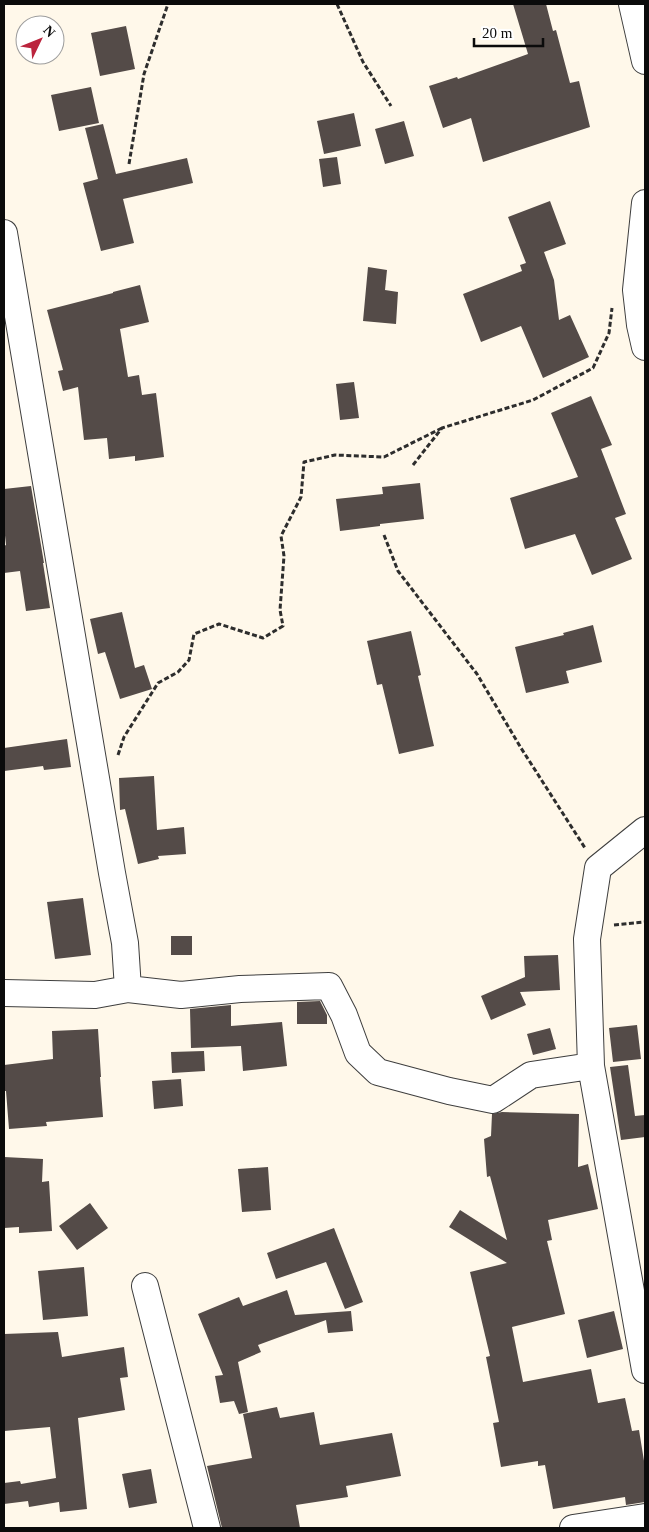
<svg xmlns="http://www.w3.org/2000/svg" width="649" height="1532" viewBox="0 0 649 1532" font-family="'Times New Roman',serif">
  <rect width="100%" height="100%" fill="#fff8ea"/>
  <path fill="#544b48" d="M513,4H546L553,31L556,30L570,83L579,81L590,127L483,162L471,118L443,128L429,86L457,77L458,79L528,54Z
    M126,26L135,69L100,76L91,33Z
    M91,87L99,123L59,131L51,95Z
    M354,113L361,146L324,154L317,121Z
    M404,121L414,156L385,164L375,129Z
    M103,124L116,174L187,158L193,183L123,199L134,243L101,251L83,183L98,179L85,128Z
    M337,157L341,184L323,187L319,159Z
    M550,201L566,244L544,252L554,280L559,320L570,315L589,357L543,378L521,326L481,342L463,294L522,271L520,265L526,263L508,217Z
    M368,267L387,270L385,290L398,292L396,324L363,321Z
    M140,285L149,322L120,329L128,377L139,375L142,395L156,393L164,457L135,461V456L109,459L107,438L84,440L78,387L63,391L58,371L63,370L47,310L113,293V292Z
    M354,382L359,418L340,420L336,384Z
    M591,396L612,445L601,449L626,514L615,518L632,559L592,575L575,534L525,549L510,498L578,477L551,413Z
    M420,483L424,519L380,524V526L340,531L336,499L383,494L382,487Z
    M31,486L44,563H43L50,608L26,611L20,571L4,573V546L6,545L4,526V489Z
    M122,612L135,668L144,665L152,689L120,699L105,652L98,654L90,619Z
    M593,625L602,662L566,671L569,683L526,693L515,647L564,635L563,633Z
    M411,631L421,675L418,676L434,746L399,754L382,684L377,685L367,641Z
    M67,739L71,767L44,770L43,766L4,771V748Z
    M154,776L157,830L184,827L186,854L158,856L159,859L138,864L125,809L120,810L119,778Z
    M83,898L91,955L55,959L47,902Z
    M171,936H192V955H171Z
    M558,955L560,990L520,992L526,1005L491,1020L481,996L525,977L524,956Z
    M320,1001L327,1015V1024H297V1002Z
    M231,1005V1026L282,1022L287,1066L243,1071L241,1046L191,1048L190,1009Z
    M637,1025L641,1059L613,1062L609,1028Z
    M550,1028L556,1049L533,1055L527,1034Z
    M98,1029L101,1077H100L103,1117L46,1122L47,1126L9,1129L6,1091H4V1065L53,1059L52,1031Z
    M204,1051L205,1071L172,1073L171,1052Z
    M628,1065L635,1116L645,1115V1137L621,1140L610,1067Z
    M181,1079L183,1106L154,1109L152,1081Z
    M502,1112L579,1114L578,1167L588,1164L598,1209L548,1220L552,1240L547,1241L565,1314L512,1327L523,1382L591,1369L598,1403L625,1398L632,1431L639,1430L645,1467V1502L626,1505L625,1497L553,1509L545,1465L538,1466V1461L501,1467L493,1423L499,1422L486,1357L490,1356L470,1272L507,1263L449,1227L460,1210L507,1240L490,1176L487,1177L484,1139L491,1136L492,1114Z
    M4,1157L43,1159L42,1182L49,1181L52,1231L19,1233V1227L4,1228Z
    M268,1167L271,1210L242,1212L238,1169Z
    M90,1203L108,1228L77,1250L59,1226Z
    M334,1228L363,1302L345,1309L326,1262L276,1279L267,1253Z
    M84,1267L88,1316L43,1320L38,1271Z
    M287,1290L295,1315L351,1311L353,1331L328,1333L326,1320L258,1345L261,1352L238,1362L248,1412L239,1414L234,1401L220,1403L215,1376L223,1375L198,1314L239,1297L243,1306Z
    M614,1311L623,1349L587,1358L578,1320Z
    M58,1332L62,1357L124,1347L128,1377L120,1378L125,1410L78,1418L87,1509L60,1512L59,1502L29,1507L28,1501L4,1504V1483L20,1481L21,1484L56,1478L50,1427L4,1431V1334Z
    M277,1407L280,1418L314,1412L320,1445L392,1433L401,1476L346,1486L348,1497L296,1505L300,1528H222L207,1466L252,1458L243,1414Z
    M151,1469L157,1503L129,1508L122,1474Z"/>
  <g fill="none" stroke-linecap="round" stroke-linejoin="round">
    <defs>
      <path id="minor" d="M632,4L645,61
        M645,203L636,290L640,325L645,347
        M4,233L112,873L125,943L128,989
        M645,830L598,868L587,939L591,1066L645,1370
        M4,993L95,995L128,989L181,995L240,989L329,986L344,1015L358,1053L378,1072L449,1091L493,1100L531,1075L591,1066
        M145,1286L207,1528
        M573,1528L645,1517"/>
    </defs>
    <use href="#minor" stroke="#3e3e3e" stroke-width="28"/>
    <path stroke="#2d2d2d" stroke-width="3" stroke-dasharray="5 2.5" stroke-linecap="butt" d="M337,4L363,62L391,106
      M129,164L144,74L168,4
      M413,465L442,428L533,400L593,368L609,333L612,308
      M384,535L398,571L477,674L521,748L585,848
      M118,755L124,737L158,683L178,672L189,660L194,634L219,624L263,638L283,626L280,610L284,556L281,536L301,497L304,462L335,455L384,457L442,428
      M614,925L645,922"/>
    <use href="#minor" stroke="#fff" stroke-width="26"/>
  </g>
  <rect width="649" height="1532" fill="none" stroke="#0b0b0b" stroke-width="10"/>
  <g transform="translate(40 40) rotate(47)"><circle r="24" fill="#ffffff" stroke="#9d9d9d"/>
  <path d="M0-4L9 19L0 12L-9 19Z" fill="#bb243d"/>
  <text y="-8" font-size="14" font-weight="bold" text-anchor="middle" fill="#0b0b0b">N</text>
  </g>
  <path d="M474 38v8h69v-8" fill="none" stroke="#0b0b0b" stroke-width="2.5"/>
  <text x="482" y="38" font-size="15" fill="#0b0b0b" stroke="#ffffff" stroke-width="4" paint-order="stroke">20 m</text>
</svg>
